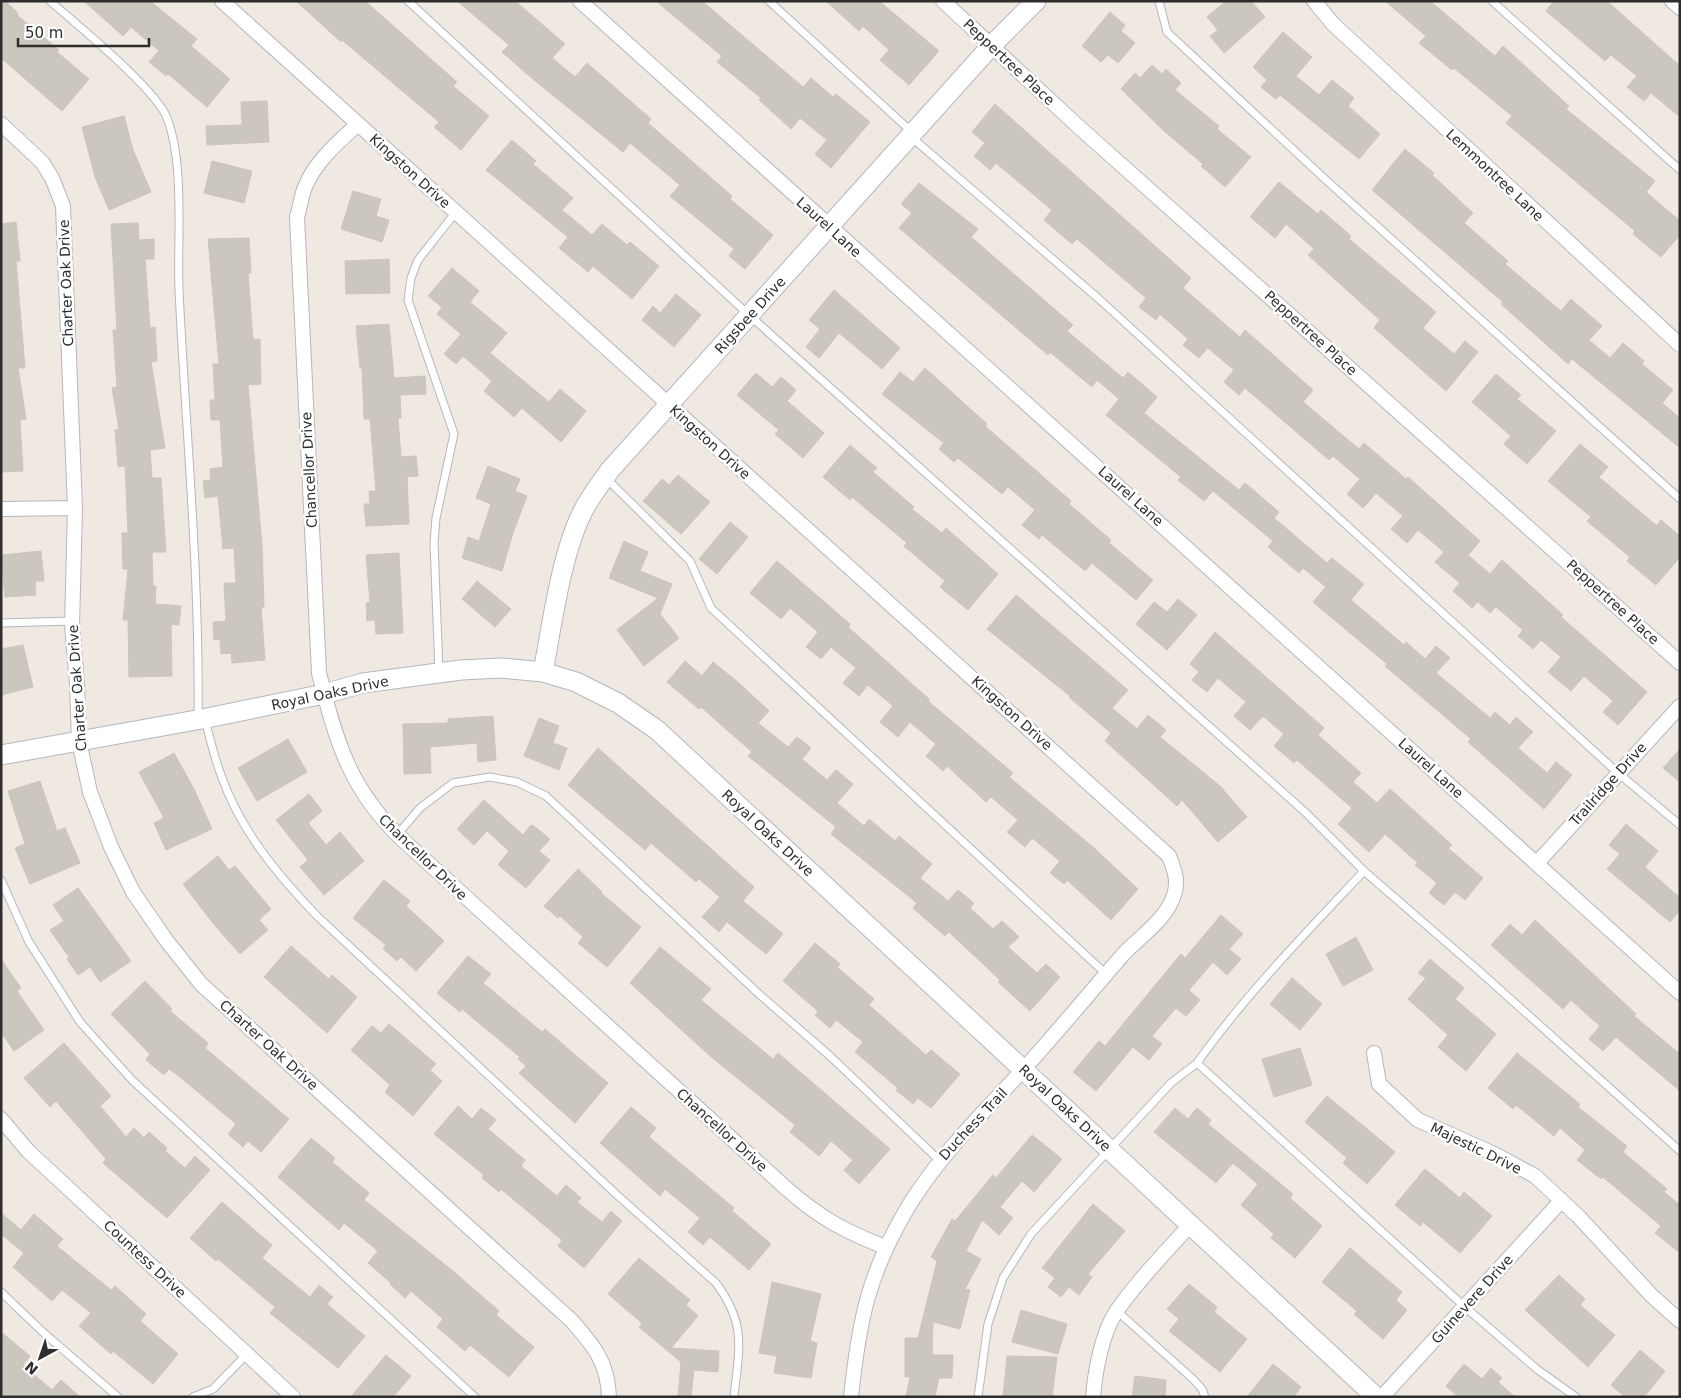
<svg xmlns="http://www.w3.org/2000/svg" width="1681" height="1398" viewBox="0 0 1681 1398" font-family="'DejaVu Sans',sans-serif">
  <rect width="100%" height="100%" fill="#efe9e1"/>
  <path fill="#cbc7bf" stroke="#cbc5ba" d="M1,1H5L18,13L17,15L59,50L57,52L89,79L62,111L1,58Z
    M84,1H150L197,39L191,46L230,79L207,107L168,74L166,76L149,62L159,51L131,27L123,36Z
    M296,1H365L457,82L453,86L489,116L461,150L434,127L439,122L342,40L341,42Z
    M457,1H515L565,44L552,58L575,77L587,63L651,119L648,123L732,196L730,199L773,235L745,269L729,256L734,249L670,196L680,185L630,143L623,152L534,80L502,52L509,45Z
    M656,1H702L803,87L811,78L833,97L836,94L870,122L831,168L815,154L827,140L800,118L791,129L759,100L761,98L717,62L722,56Z
    M826,1H879L939,51L909,85L880,60L889,50L863,26L859,31Z
    M1226,1H1251L1265,17L1224,53L1210,36L1218,30L1207,17Z
    M1385,1H1430L1495,56L1503,46L1569,106L1566,109L1655,181L1646,192L1680,221V235L1661,257L1633,234L1635,231L1506,123L1512,116L1454,68L1452,70L1419,43L1426,36Z
    M1554,1H1607L1680,66V117L1651,93L1644,101L1627,87L1637,76L1611,55L1605,61L1546,11Z
    M1110,12L1125,25L1121,31L1135,43L1118,63L1108,55L1101,62L1082,46Z
    M1283,32L1312,57L1296,76L1319,95L1332,80L1354,98L1348,106L1380,134L1359,159L1280,95L1276,99L1261,87L1267,80L1253,67Z
    M1152,65L1162,74L1166,69L1181,83L1175,90L1219,126L1217,129L1251,157L1225,187L1201,166L1203,164L1164,131L1121,89L1135,73L1140,78Z
    M267,101L269,142L207,145L206,126L242,125L241,102Z
    M995,104L1191,278L1183,288L1240,337L1245,330L1313,390L1303,402L1359,449L1364,443L1406,479L1408,477L1480,541L1468,555L1490,574L1502,560L1563,615L1561,617L1647,692L1618,725L1603,712L1613,701L1584,676L1571,691L1548,672L1561,657L1541,640L1533,649L1518,636L1523,630L1496,607L1490,613L1478,602L1472,608L1453,591L1460,583L1435,562L1444,552L1418,530L1407,543L1391,529L1403,516L1376,493L1363,508L1347,494L1360,479L1333,456L1329,460L1245,388L1239,395L1224,382L1234,370L1208,348L1199,358L1183,345L1188,339L1160,314L1156,320L1139,307L1146,298L1077,239L1072,244L1044,220L1052,210L996,163L990,170L974,156L985,143L972,132Z
    M124,116L133,150L151,192L109,210L95,177L82,127Z
    M512,140L536,161L533,164L573,198L562,210L592,235L602,224L627,245L630,242L659,266L632,299L593,266L588,272L559,248L568,237L486,170Z
    M1405,149L1434,173L1432,175L1473,213L1464,223L1508,261L1505,264L1561,311L1571,299L1602,326L1589,340L1610,358L1623,343L1644,361L1642,364L1673,390L1662,403L1680,418V448L1572,359L1568,364L1501,304L1503,302L1372,190Z
    M212,161L252,171L244,203L204,193Z
    M1279,182L1318,214L1321,210L1351,236L1349,239L1436,312L1423,328L1454,354L1465,341L1478,352L1446,391L1374,328L1380,320L1308,255L1314,249L1286,224L1275,238L1250,217Z
    M919,183L978,229L971,237L1073,325L1067,331L1123,378L1128,372L1157,397L1144,413L1239,490L1245,483L1279,512L1274,518L1327,563L1332,558L1364,584L1351,600L1404,645L1406,642L1425,659L1436,646L1450,658L1436,673L1490,718L1495,712L1510,725L1516,717L1533,732L1518,748L1547,773L1556,762L1572,775L1544,809L1468,742L1471,739L1385,666L1387,664L1313,602L1326,587L1303,568L1299,573L1268,547L1273,541L1213,491L1204,501L1178,480L1181,477L1106,415L1119,399L1097,380L1092,387L1050,352L1048,355L899,228L912,213L901,204Z
    M353,191L381,199L376,216L389,220L382,242L341,229Z
    M16,222L20,261H16L25,368H18L26,419L20,420L23,471L1,472V224Z
    M138,223L139,240L154,239V259H145L150,328L155,327L157,361L151,362L165,448L150,450L152,478H161L166,552H152L153,586H156L155,604L181,606L179,625L171,624L172,676L129,677L128,620H123L128,569H123L122,533H128L125,466L118,467L115,430L119,429L112,388L117,387L113,330H117L111,224Z
    M249,238L251,273H248L253,340L260,339L261,384L248,385L262,545L264,607H261L265,660L232,663L231,653L221,654L220,639L214,640L213,622L226,621L224,583H236L234,548L223,549L218,496L205,498L203,481L211,480L210,469L223,467L220,420H211L210,400H215L213,364H219L208,239Z
    M389,259L390,293L346,294L345,261Z
    M452,268L479,291L470,302L507,333L490,353L549,402L560,389L586,411L561,442L522,408L514,417L484,391L492,381L463,356L456,364L444,354L461,334L437,314L442,307L428,296Z
    M834,290L900,348L882,369L839,333L819,358L806,347L820,329L809,320Z
    M676,294L701,315L674,347L642,320L653,306L660,313Z
    M389,324L394,378L425,376L426,394L400,395L401,418H398L401,457L416,456L418,476L407,477L409,524L366,526L364,504H370L369,491H376L370,419H364L362,368H360L356,326Z
    M925,368L987,424L985,426L1071,501L1069,504L1111,540L1109,543L1153,580L1136,600L1092,563L1085,571L1042,535L1039,539L1022,525L1035,510L1008,487L1002,494L958,458L954,462L939,449L944,443L882,394L900,372L913,382Z
    M756,373L772,387L781,377L796,390L787,401L824,433L803,458L775,434L779,430L737,395Z
    M1496,374L1521,395L1517,399L1556,431L1527,464L1504,444L1511,436L1472,402Z
    M1580,444L1608,467L1599,477L1657,526L1661,520L1680,536V557L1656,585L1627,561L1630,557L1587,521L1591,517L1548,481Z
    M850,445L877,468L873,472L914,507L912,509L942,533L946,528L998,574L968,610L940,587L945,581L904,546L907,543L852,497L850,500L823,477Z
    M488,466L520,479L515,491L527,496L513,533L502,571L462,558L468,537L479,541L491,504L476,498Z
    M678,475L710,502L681,534L643,501L662,479L669,485Z
    M730,522L748,537L717,574L699,559Z
    M624,541L648,552L640,571L672,584L660,614L679,638L644,666L617,630L658,598L609,578Z
    M41,551L44,581H35L36,595L5,597L1,555Z
    M399,553L403,633L376,634L375,620L367,621L366,603L370,602L366,555Z
    M777,561L850,624L848,627L929,699L928,701L1013,773L1009,777L1094,848L1138,889L1111,920L1067,880L1064,884L1050,873L1060,861L1032,838L1025,847L1007,832L1018,820L991,797L986,802L947,766L943,771L926,756L936,744L910,722L898,737L880,722L893,706L868,685L859,696L843,683L856,668L831,647L821,659L806,647L818,632L790,608L781,619L750,593Z
    M477,581L511,609L495,627L462,599Z
    M1016,595L1128,690L1112,708L1137,729L1148,715L1166,730L1160,737L1220,786L1247,817L1218,842L1182,800L1177,806L1105,741L1111,733L1069,697L1070,696L987,629Z
    M1178,599L1197,615L1167,650L1136,624L1154,602L1167,612Z
    M1215,632L1324,728L1318,735L1361,773L1353,782L1377,803L1390,789L1452,845L1448,848L1483,878L1465,900L1455,892L1444,905L1429,893L1437,883L1415,865L1418,863L1385,834L1369,852L1338,824L1352,808L1297,760L1294,763L1274,746L1284,734L1263,716L1250,730L1234,716L1246,702L1218,678L1207,692L1192,680L1199,672L1190,664Z
    M23,645L33,687L1,695V649Z
    M685,661L702,676L713,662L739,683L769,711L758,723L788,747L797,737L811,748L802,759L827,780L836,770L853,784L837,803L864,826L869,819L895,841L899,836L932,864L920,878L948,901L958,890L974,903L970,908L993,929L1002,921L1019,937L1008,947L1037,973L1046,964L1060,977L1030,1011L998,982L1000,980L949,932L945,936L913,908L917,903L831,834L836,827L748,756L752,752L701,707L699,709L667,682Z
    M493,716L496,760L478,762L477,743L430,747L431,773L404,774L403,724L448,723V719Z
    M539,718L559,726L553,743L567,748L559,770L524,756Z
    M288,739L307,772L257,801L238,768Z
    M598,748L754,887L743,901L783,934L766,954L727,922L719,932L702,917L720,897L699,879L696,882L651,843L645,850L568,785Z
    M1680,749V782L1663,768Z
    M174,753L194,789L212,829L166,850L154,823L164,818L139,772Z
    M40,781L57,831L65,828L80,863L30,884L15,848L25,844L8,791Z
    M309,794L322,811L308,823L326,845L340,832L364,861L324,895L300,867L308,860L276,820Z
    M484,800L523,835L531,825L534,826L550,839L539,851L550,860L526,888L498,865L509,851L487,831L474,845L457,829Z
    M1626,824L1658,851L1645,867L1680,898V910L1670,922L1607,869L1620,854L1609,845Z
    M218,856L229,870L235,866L271,909L259,920L268,930L240,954L216,927L183,884Z
    M578,869L602,892L601,893L641,927L607,967L578,943L583,937L560,916L558,918L544,906Z
    M384,880L410,901L406,906L444,941L416,971L401,957L397,961L383,949L386,945L353,918Z
    M78,888L131,961L100,982L90,967L78,975L67,959L69,957L50,930L64,921L53,905Z
    M1221,915L1243,934L1229,949L1241,959L1227,975L1213,962L1189,990L1200,1000L1186,1016L1176,1008L1152,1036L1162,1044L1149,1060L1133,1047L1096,1091L1073,1072L1099,1041L1105,1046L1181,954L1185,958Z
    M1535,920L1636,1014L1634,1016L1680,1054V1091L1616,1037L1603,1051L1589,1039L1600,1026L1571,1000L1563,1009L1491,945L1510,924L1522,935Z
    M1356,937L1373,970L1343,986L1326,954Z
    M815,943L840,964L837,967L874,999L869,1005L926,1055L931,1050L960,1074L931,1108L918,1098L913,1104L896,1090L898,1088L855,1052L863,1042L836,1020L830,1028L815,1015L818,1011L783,981Z
    M291,946L329,979L332,975L357,997L327,1033L264,977Z
    M660,947L711,989L701,1000L773,1059L778,1053L890,1149L859,1184L844,1170L853,1160L831,1141L819,1156L790,1132L795,1125L709,1055L630,983Z
    M468,956L491,974L483,983L542,1032L545,1029L608,1083L575,1123L519,1073L526,1066L518,1059L520,1057L462,1009L460,1012L437,993Z
    M1,959L21,988L17,991L44,1030L14,1051L1,1032Z
    M1430,959L1464,988L1455,999L1496,1034L1466,1071L1438,1047L1448,1035L1408,999L1426,978L1418,973Z
    M1292,978L1322,1004L1300,1030L1270,1004Z
    M145,981L172,1009L170,1011L208,1043L205,1048L289,1119L261,1152L248,1141L243,1147L228,1134L236,1124L180,1077L169,1069L164,1075L146,1060L150,1054L111,1014Z
    M389,1024L436,1064L430,1070L442,1081L413,1116L385,1092L390,1085L351,1050L372,1026L381,1033Z
    M64,1043L111,1096L100,1106L126,1137L134,1128L144,1138L149,1132L167,1148L165,1151L185,1168L195,1156L210,1170L167,1218L103,1163L106,1159L56,1101L50,1107L24,1078Z
    M1300,1048L1312,1085L1274,1097L1262,1059Z
    M1517,1053L1580,1104L1578,1107L1627,1146L1623,1152L1667,1189L1664,1192L1680,1205V1253L1655,1233L1661,1226L1603,1177L1601,1179L1577,1160L1585,1150L1560,1128L1554,1136L1516,1105L1513,1109L1488,1088Z
    M1327,1096L1395,1152L1367,1184L1343,1163L1347,1158L1305,1122Z
    M458,1106L472,1119L481,1108L496,1120L488,1129L525,1160L521,1166L557,1196L566,1185L581,1198L577,1202L602,1222L611,1211L622,1221L584,1268L558,1246L562,1240L501,1189L499,1192L482,1178L484,1175L434,1134Z
    M631,1107L656,1128L649,1137L734,1208L732,1211L771,1244L749,1270L710,1237L703,1245L688,1232L700,1218L665,1189L660,1196L600,1143Z
    M1175,1108L1188,1119L1197,1108L1211,1120L1208,1124L1293,1194L1290,1198L1322,1226L1295,1258L1271,1238L1274,1234L1241,1205L1258,1184L1233,1163L1216,1183L1154,1132Z
    M1032,1135L1062,1159L1034,1192L1022,1181L1000,1207L1013,1218L999,1235L982,1220L966,1251L981,1259L965,1289L970,1290L960,1329L933,1322L932,1355H953L952,1378H939L935,1397H906L910,1377H905V1338H918L937,1261L931,1257L952,1219L955,1221L993,1175L996,1178Z
    M311,1138L335,1158L332,1162L369,1193L364,1200L453,1271L499,1311L496,1315L534,1347L509,1377L470,1345L465,1351L437,1327L443,1319L411,1291L405,1298L390,1284L391,1283L368,1263L378,1251L344,1223L339,1230L278,1177Z
    M1425,1169L1460,1198L1464,1192L1492,1216L1460,1253L1423,1222L1420,1226L1395,1205Z
    M222,1202L272,1245L262,1258L310,1297L319,1285L333,1297L327,1304L365,1336L338,1368L270,1313L275,1307L218,1259L216,1261L190,1238Z
    M1093,1204L1125,1231L1088,1274L1092,1277L1079,1295L1069,1287L1061,1297L1048,1287L1055,1278L1042,1268Z
    M1,1213L21,1230L34,1214L63,1239L57,1246L111,1290L115,1286L146,1314L140,1321L178,1354L153,1384L113,1351L111,1354L79,1326L91,1313L62,1290L52,1301L13,1267L24,1253L1,1234Z
    M1350,1248L1402,1292L1396,1300L1407,1310L1383,1339L1354,1314L1357,1311L1322,1282Z
    M639,1258L690,1300L686,1305L698,1316L671,1348L719,1351L718,1372L694,1370L691,1397H678L681,1362L639,1327L642,1323L608,1294Z
    M1559,1275L1585,1299L1580,1305L1615,1335L1588,1367L1525,1310Z
    M772,1282L821,1294L810,1341L817,1343L811,1378L774,1373L777,1356L759,1353Z
    M1189,1284L1217,1307L1214,1312L1247,1339L1220,1372L1169,1331L1179,1319L1167,1309Z
    M1021,1310L1067,1324L1058,1354L1012,1342Z
    M1,1332L30,1356L23,1365L52,1390L61,1380L80,1397H1Z
    M1640,1350L1665,1371L1644,1397H1625L1611,1385Z
    M386,1355L411,1376L393,1397H351Z
    M1007,1356L1057,1357L1052,1397H1003Z
    M1273,1364L1301,1387L1293,1397H1247Z
    M1464,1364L1482,1379L1491,1368L1502,1378L1498,1382L1515,1397H1459L1446,1386Z
    M1135,1376L1166,1380L1165,1397H1132Z"/>
  <g fill="none" stroke-linecap="round" stroke-linejoin="round">
    <defs>
      <path id="lane" d="M50,1C76,24 156,89 167,118C185,165 177,239 179,291C186,433 200,577 198,720
        M408,1L749,315L1305,812L1364,871C1306,933 1246,994 1197,1063
        M769,1L913,133
        M1159,1L1167,32L1326,180L1680,499
        M1492,1L1680,170
        M910,136L1099,299L1618,773L1680,825
        M607,479L690,561L711,608L1106,974
        M1,623L72,621
        M439,672L434,543L436,518L454,434L408,300L411,278L418,260L456,212
        M205,720C210,738 214,757 221,775C240,830 277,874 317,916L616,1194L716,1283C747,1325 739,1348 734,1397
        M397,835L420,808L453,783L490,777L517,782L546,796L759,994L830,1056L939,1160
        M1364,871L1477,969L1680,1151
        M1,880L29,942L80,1022L132,1080L475,1397
        M1,1292L45,1334L118,1397
        M1117,1311L1193,1379L1202,1389L1205,1397
        M193,1397L213,1389L247,1354
        M978,1397L988,1324L1003,1278L1031,1234L1171,1083L1197,1063L1465,1307L1538,1370L1576,1397"/>
      <path id="street" d="M222,1L1169,856C1174,869 1179,881 1174,895C1166,921 1137,938 1120,958C1087,996 1055,1035 1021,1072C981,1115 939,1156 908,1207C868,1274 859,1321 851,1397
        M580,1L1680,993
        M943,1L1080,128L1680,663
        M1314,1L1333,24L1680,345
        M1672,1L1680,8
        M1,124L42,162L52,178L63,206L75,508L72,626L77,683L79,741L90,792L111,847L133,892L166,940L201,984L572,1321C593,1345 608,1362 609,1397
        M358,124C338,142 315,162 305,187C301,196 300,208 297,217L319,673C336,741 350,791 404,841L787,1189C820,1218 844,1231 885,1247
        M1,509L75,508
        M1537,863L1680,706
        M1374,1053L1379,1084L1418,1120L1494,1154L1535,1176L1578,1216L1652,1296L1680,1321
        M1,1119L28,1151L293,1397
        M1093,1397C1095,1372 1102,1333 1116,1312C1137,1281 1165,1253 1190,1225
        M1382,1397L1561,1201"/>
      <path id="secondary" d="M543,672C552,625 561,554 583,511C590,497 601,483 610,470L992,45L1036,1
        M1,755L202,719L324,694L363,683L461,670L501,668L543,672L576,682L618,703L657,730L1376,1397"/>
    </defs>
    <use href="#lane" stroke="#b4b7c1" stroke-width="9"/>
    <use href="#street" stroke="#b4b7c1" stroke-width="16"/>
    <use href="#secondary" stroke="#b4b7c1" stroke-width="21"/>
    <use href="#lane" stroke="#fff" stroke-width="7"/>
    <use href="#street" stroke="#fff" stroke-width="14"/>
    <use href="#secondary" stroke="#fff" stroke-width="19"/>
  </g>
  <g text-anchor="middle" dominant-baseline="central" stroke-width="5" stroke-linejoin="round" paint-order="stroke">
    <g font-size="14" fill="#2e2e2e" stroke="#fff">
      <text transform="translate(1009 62) rotate(43)">Peppertree Place</text>
      <text transform="translate(410 171) rotate(42)">Kingston Drive</text>
      <text transform="translate(1495 175) rotate(43)">Lemmontree Lane</text>
      <text transform="translate(829 227) rotate(42)">Laurel Lane</text>
      <text transform="translate(66 283) rotate(-92)">Charter Oak Drive</text>
      <text transform="translate(750 315) rotate(-48)">Rigsbee Drive</text>
      <text transform="translate(1311 333) rotate(42)">Peppertree Place</text>
      <text transform="translate(710 442) rotate(42)">Kingston Drive</text>
      <text transform="translate(309 470) rotate(-93)">Chancellor Drive</text>
      <text transform="translate(1131 496) rotate(42)">Laurel Lane</text>
      <text transform="translate(1613 602) rotate(42)">Peppertree Place</text>
      <text transform="translate(77 688) rotate(-94)">Charter Oak Drive</text>
      <text transform="translate(330 693) rotate(-12)">Royal Oaks Drive</text>
      <text transform="translate(1012 713) rotate(42)">Kingston Drive</text>
      <text transform="translate(1431 768) rotate(42)">Laurel Lane</text>
      <text transform="translate(1608 784) rotate(-48)">Trailridge Drive</text>
      <text transform="translate(768 833) rotate(43)">Royal Oaks Drive</text>
      <text transform="translate(423 857) rotate(44)">Chancellor Drive</text>
      <text transform="translate(269 1045) rotate(42)">Charter Oak Drive</text>
      <text transform="translate(1065 1108) rotate(43)">Royal Oaks Drive</text>
      <text transform="translate(973 1124) rotate(-47)">Duchess Trail</text>
      <text transform="translate(722 1130) rotate(42)">Chancellor Drive</text>
      <text transform="translate(1476 1148) rotate(26)">Majestic Drive</text>
      <text transform="translate(145 1259) rotate(43)">Countess Drive</text>
      <text transform="translate(1472 1299) rotate(-48)">Guinevere Drive</text>
    </g>
  </g>
  <rect width="1681" height="1398" fill="none" stroke="#2e2e2e" stroke-width="5"/>
  <g transform="translate(40 1358) rotate(220)" stroke="#ffffff" stroke-width="4" paint-order="stroke">
  <path d="M0-4L9 19L0 12L-9 19Z" fill="#2e2e2e"/>
  <text y="-8" font-size="14" font-weight="bold" text-anchor="middle" fill="#2e2e2e">N</text>
  </g>
  <path d="M18 38v8h131v-8" fill="none" stroke="#2e2e2e" stroke-width="2.5"/>
  <text x="25" y="38" font-size="15" fill="#2e2e2e" stroke="#ffffff" stroke-width="4" paint-order="stroke">50 m</text>
</svg>
